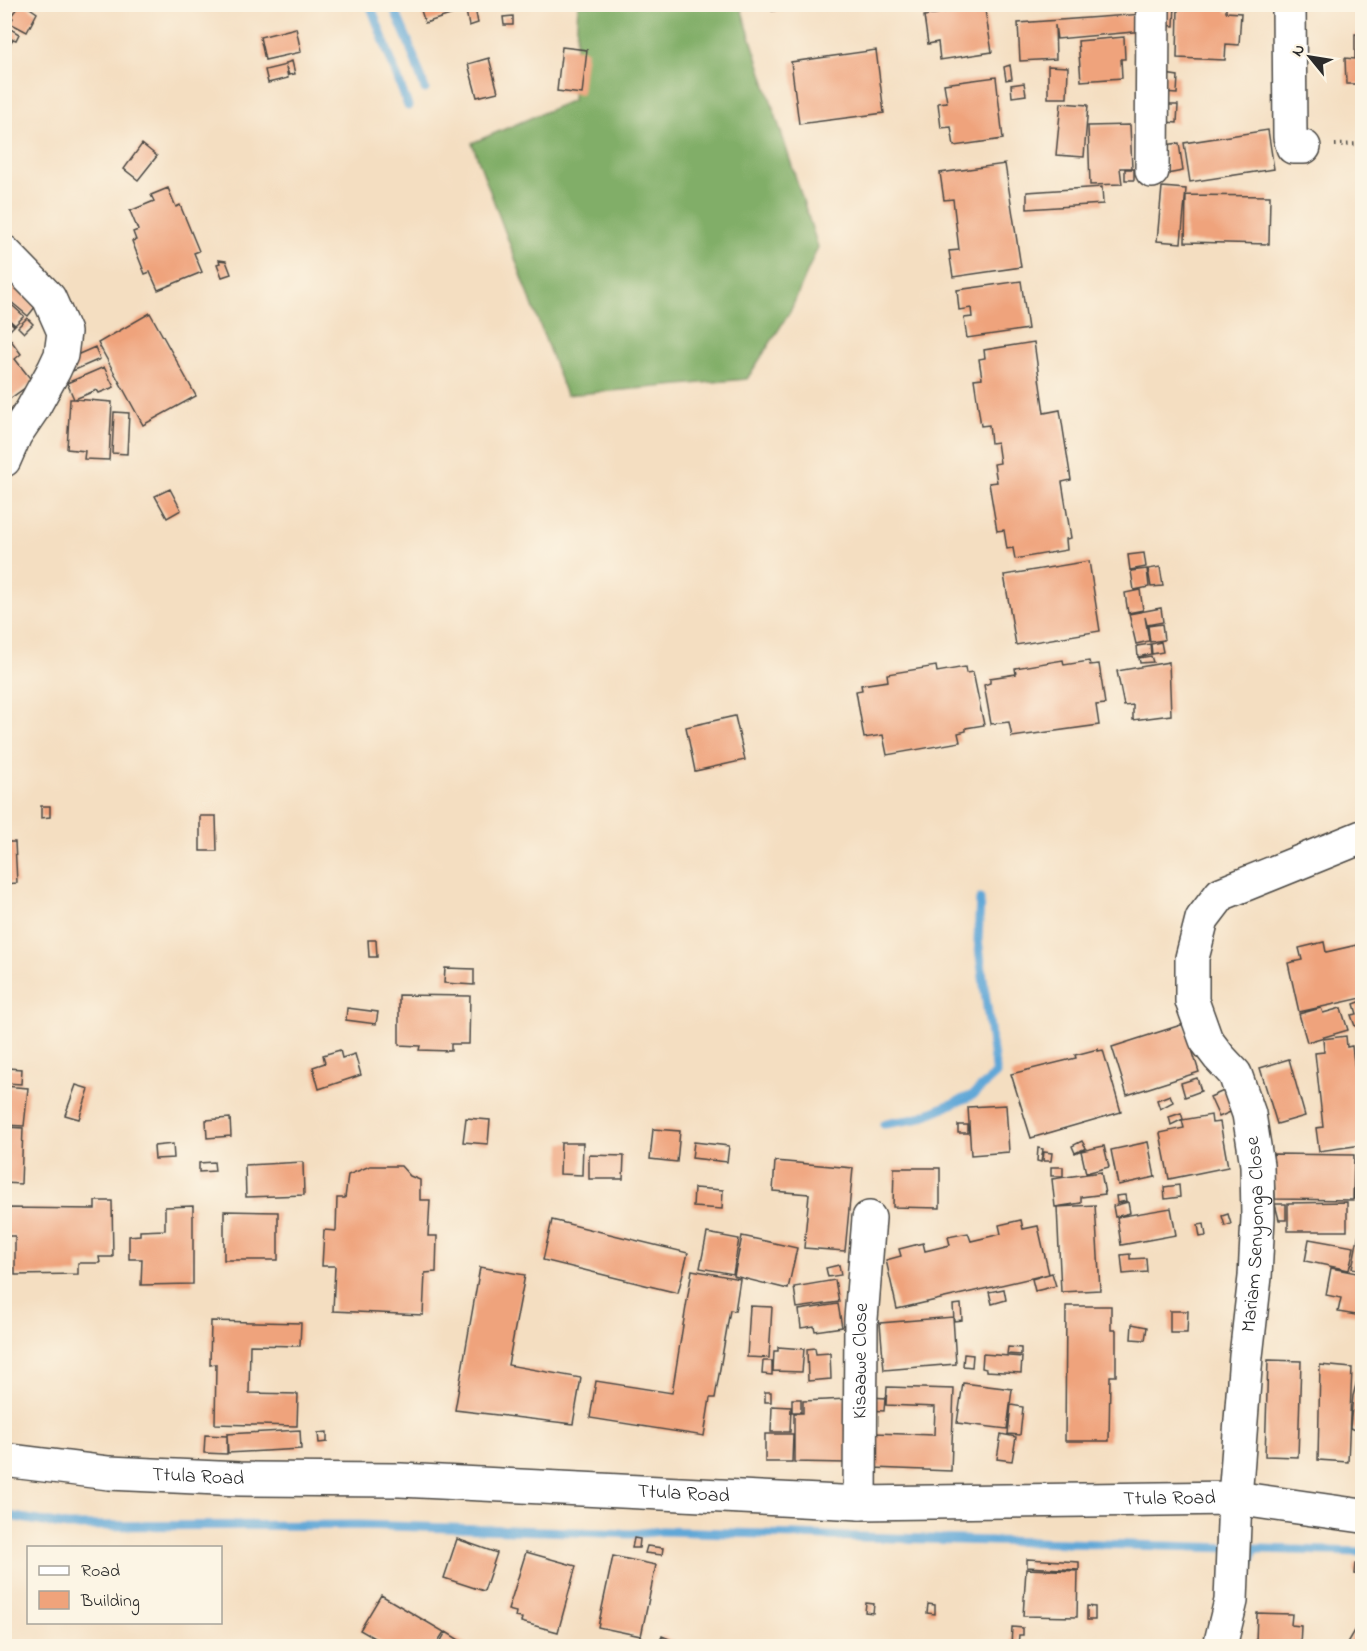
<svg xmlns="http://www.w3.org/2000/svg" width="1367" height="1651" viewBox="0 0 1367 1651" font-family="'Indie Flower',sans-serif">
  <rect width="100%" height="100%" fill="#fcf5e5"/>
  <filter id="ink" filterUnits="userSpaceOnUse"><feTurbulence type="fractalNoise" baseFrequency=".0167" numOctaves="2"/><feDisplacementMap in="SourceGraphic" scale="12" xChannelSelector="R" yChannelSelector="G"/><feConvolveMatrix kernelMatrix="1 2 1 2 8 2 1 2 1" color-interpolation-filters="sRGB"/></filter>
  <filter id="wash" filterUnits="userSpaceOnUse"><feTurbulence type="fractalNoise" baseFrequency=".008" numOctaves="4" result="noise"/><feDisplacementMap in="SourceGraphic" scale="24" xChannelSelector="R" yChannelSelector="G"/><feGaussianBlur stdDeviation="1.35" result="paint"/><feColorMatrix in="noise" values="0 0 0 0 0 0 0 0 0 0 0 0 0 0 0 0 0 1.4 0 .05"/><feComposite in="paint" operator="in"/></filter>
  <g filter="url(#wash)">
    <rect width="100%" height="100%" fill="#f4dec1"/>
    <path fill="#81ae67" stroke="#566c49" stroke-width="1.5" d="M578,5H740L818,247L790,312L747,379L566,395L472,143L573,100Z"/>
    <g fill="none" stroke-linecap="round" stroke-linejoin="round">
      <path stroke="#60a7d7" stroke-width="9" d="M370,4L408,106
        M392,4L408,41L425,89
        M884,1124L916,1119L973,1095L996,1074L978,940L980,899
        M4,1515L67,1526L359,1525L633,1534L662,1531L1362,1552
        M1246,1581L1254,1548"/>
    </g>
    <g id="blocks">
      <path fill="#efa37b" d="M20,4H24L37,13L27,32L10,23L13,18L11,16Z
        M419,4H471L472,8L425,23Z
        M771,4H798V7L772,11Z
        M946,4H984L992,52L940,60L938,42L928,44L924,16L947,12Z
        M1162,4H1175L1174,26L1161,25Z
        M1178,4H1226V12L1241,13L1239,45L1226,44L1225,60L1177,58Z
        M475,8L478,23L469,26L466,11Z
        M1143,14L1144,31L1057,39L1055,25L1056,59L1020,61L1018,23Z
        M513,16V25H504L503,17Z
        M9,28L19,34L16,40L13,39L7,48L4,47V36Z
        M296,28L301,52L265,60L260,37Z
        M1355,34H1362V84H1346L1345,58L1355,59Z
        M1124,37L1125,59H1121L1122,78L1081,81L1078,41Z
        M562,47L587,50L582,94L557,91Z
        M876,50L884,113L799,124L791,62Z
        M489,58L498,92L477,97L468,64Z
        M292,61L295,74L289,75L286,67L288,78L268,83L265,70L286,65V63Z
        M1010,65L1012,79L1006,80L1004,67Z
        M1048,66L1068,67L1067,98H1048Z
        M1165,74L1178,76L1177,94L1163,93Z
        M996,77L1003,139L954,146L951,127L941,128L938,103L947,102L944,84Z
        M1024,83L1026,95L1012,97L1011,85Z
        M1061,103L1088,105L1084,157L1056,155Z
        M1167,105H1178L1177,123L1166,122Z
        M1130,125L1132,168H1120L1122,184L1090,185L1088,126Z
        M1268,130L1274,169L1190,182L1184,143Z
        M1179,143L1183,171L1167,174L1165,145Z
        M142,144L157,156L138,180L124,169Z
        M1005,164L1021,267L953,277L949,251L959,250L953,199L944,200L940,173Z
        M1125,169H1134V180H1125Z
        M1102,187L1103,204L1027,209V192Z
        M1162,187L1186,189L1181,243L1157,241Z
        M168,188L176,207L180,205L199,251L194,253L202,272L158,290L150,272L145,274L132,241L136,240L133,232L138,230L130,211L154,201L151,195Z
        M1186,195L1270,196L1269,244L1185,242Z
        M219,260L226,261L231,274L222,277L217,264L220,263Z
        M4,278L36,306L28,316L4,296Z
        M1021,281L1028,329L967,338L964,318L972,317L971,308L959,310L957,290Z
        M4,298L24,316L15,325L4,315Z
        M150,313L196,396L143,425L98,343Z
        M27,318L33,324L24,333L18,327Z
        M8,319L14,326L4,336V322Z
        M10,339L21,354L15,359L33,382L4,403V343Z
        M1034,342L1044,413L1060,410L1071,480L1062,482L1071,538L1066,539L1067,550L1015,559L1013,548L1007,549L1004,530L997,531L989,483L997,482L994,464L1000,463L997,442L991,443L989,425L981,426L974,379L982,378L979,359L985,358L984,350Z
        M95,347L100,359L68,373L63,361Z
        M104,367L114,387L99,393L97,390L75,399L112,402L109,460L84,459L85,451L67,449L70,399H74L67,383Z
        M114,412L129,413L127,454L112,453Z
        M170,489L181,510L167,518L155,496Z
        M1144,553L1146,567L1130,570L1128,555Z
        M1089,561L1100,631L1016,645L1004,575Z
        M1160,567L1163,586L1151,587L1148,569Z
        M1147,569L1149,587L1134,590L1131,571Z
        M1140,590L1143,610L1128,613L1125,593Z
        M1161,608L1163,622L1147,625L1145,617L1149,641L1136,644L1129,614Z
        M1162,624L1164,640L1150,642L1148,626Z
        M1161,642L1163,652L1152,654L1151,644Z
        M1150,644L1151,654L1138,657L1137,646Z
        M1151,656L1153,662L1140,663L1139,658Z
        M1063,660L1064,665L1089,661L1090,665L1099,664L1105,704L1096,705L1099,725L1012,737L1009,722L991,724L984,685L990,683V678L1016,674L1015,668Z
        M1169,662L1171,715L1133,720V705L1124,706L1117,671Z
        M936,666L937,672L965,667L966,673L973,672L984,725L966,728V731L958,733L960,742L887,755L883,735L864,738L856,691L862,690L861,685L888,681L887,674Z
        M735,716L745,760L695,771L686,727Z
        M41,806H50V817L41,818Z
        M200,816H216L217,851H200Z
        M4,842H15L17,883L4,884Z
        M368,940H376L377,957H369Z
        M1324,942L1326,952L1357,945L1362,969V998L1299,1012L1288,963L1302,960L1299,948Z
        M445,968L474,969V985L444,983Z
        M399,995L470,996L469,1044H451V1051L419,1050L420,1046L399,1045Z
        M1362,1001V1024L1355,1026L1351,1015L1357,1014L1354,1004Z
        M347,1008L378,1012L376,1024L346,1020Z
        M1321,1008L1323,1013L1341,1008L1348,1030L1307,1042L1299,1014Z
        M1184,1024L1199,1072L1127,1095L1112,1047Z
        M1346,1036L1347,1047L1352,1046L1362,1129V1145L1319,1151L1316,1128L1323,1127L1315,1053L1324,1052L1323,1039Z
        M1098,1049V1051L1103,1050L1121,1112L1031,1138L1011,1074L1076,1058L1075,1055Z
        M340,1050L342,1058L355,1054L361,1075L319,1089L313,1067L325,1063L323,1055Z
        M1289,1059L1305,1116L1277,1124L1260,1068Z
        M7,1068L22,1069L21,1084L6,1083Z
        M1197,1078L1201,1091L1185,1097L1181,1083Z
        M76,1085L89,1089L79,1119L65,1115Z
        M4,1086L28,1088L24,1126L4,1125Z
        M1235,1086L1244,1106L1219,1117L1210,1097Z
        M1170,1095L1173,1102L1160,1109L1157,1100Z
        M1006,1105L1009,1152L971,1155L968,1107Z
        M1181,1113L1183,1119L1171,1125L1169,1117Z
        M1211,1115L1212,1123L1220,1122L1228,1167L1169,1179L1160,1133L1184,1128L1182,1120Z
        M230,1118L231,1136L207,1138L206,1120Z
        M466,1118L490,1120L488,1144L463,1142Z
        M958,1125H968V1133H958Z
        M4,1127L23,1128L21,1184L4,1183Z
        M653,1129L680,1131L677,1162L650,1159Z
        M1082,1141L1086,1148L1075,1153L1072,1146Z
        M694,1142L729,1146L727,1162L692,1158Z
        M1148,1142L1155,1177L1118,1185L1111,1150Z
        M561,1143H583L582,1175L560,1174Z
        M173,1144L174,1158L155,1159L154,1146Z
        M1104,1146L1109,1167L1086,1173L1081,1151Z
        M1038,1148L1043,1149L1041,1162L1037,1161Z
        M1044,1152L1052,1153L1051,1161H1043Z
        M1273,1154L1354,1155L1353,1200L1275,1199Z
        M589,1155L624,1156L623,1179H589Z
        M775,1161L853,1168L845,1251L804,1248L809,1194L773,1191Z
        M214,1162L215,1171L199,1172V1163Z
        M303,1162L304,1195L246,1197L245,1165Z
        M1361,1165V1198L1354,1199L1355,1166Z
        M370,1166H401L410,1176L420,1180V1200H430L428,1236H437L436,1272L425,1273L423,1315L333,1311L335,1266H322L324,1230L336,1231L337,1198H345L348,1175Z
        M1051,1167H1063V1176H1051Z
        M894,1168H940V1208L893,1207Z
        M1101,1172L1105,1194L1081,1197V1203L1055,1207L1052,1179Z
        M1179,1185L1180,1197L1165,1199L1164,1187Z
        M694,1188L723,1190L722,1209L693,1207Z
        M1125,1195L1126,1201L1117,1203L1116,1196Z
        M95,1201H112L113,1257H99L100,1263H78V1274L15,1275V1236H4V1208L95,1209Z
        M1128,1202L1130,1213L1115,1217L1113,1206Z
        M1347,1202V1231H1288V1203Z
        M1275,1204H1286V1220H1279Z
        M1095,1205L1100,1290L1061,1292L1057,1207Z
        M193,1206V1284L141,1285L142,1259H129V1236L140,1235V1231L165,1230V1207Z
        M1171,1208L1176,1235L1121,1245L1117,1217Z
        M224,1211L278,1212V1260H224Z
        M1228,1214L1231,1224L1225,1226L1222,1216Z
        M552,1220L688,1253L678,1293L543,1260Z
        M1021,1220L1023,1229L1038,1226L1049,1274L897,1309L886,1260L901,1256L899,1249L923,1243L925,1251L950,1245L948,1237L968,1233L971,1241L1001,1234L999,1225Z
        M1204,1224L1206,1236L1200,1237L1198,1225Z
        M1360,1227L1362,1228V1270L1352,1268Z
        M707,1233L739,1239L733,1274L700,1268Z
        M742,1236L797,1248L788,1289L734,1276Z
        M1309,1239L1354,1247L1349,1270L1305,1261Z
        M1130,1254V1259L1146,1258L1147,1272L1123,1274L1121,1255Z
        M839,1265L841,1275L828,1277L826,1268Z
        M480,1267L525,1275L508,1365L581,1378L573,1424L455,1410Z
        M1331,1268L1362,1274V1316L1338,1312L1341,1298L1326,1295Z
        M692,1270L740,1279L735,1311L730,1310L715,1398H710L704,1436L590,1418L596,1381L672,1393Z
        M1052,1273L1056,1286L1035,1291L1032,1279Z
        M835,1280L839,1302L797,1308L794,1287Z
        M1004,1289L1006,1300L992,1304L989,1292Z
        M838,1304L842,1327L815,1331L814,1326L801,1328L799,1310Z
        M961,1304L962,1320L954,1321L953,1305Z
        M750,1306L772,1307L769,1358L747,1357Z
        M1066,1306H1111V1330H1116V1376H1110L1109,1441H1065Z
        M1170,1311H1188L1187,1333H1170Z
        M953,1317L956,1364L884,1370L880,1323Z
        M211,1321L301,1323L300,1346L250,1345L249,1393L298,1394L297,1426L215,1424L216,1364L210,1365Z
        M1132,1324L1147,1327L1145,1340L1131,1339Z
        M778,1347L804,1349L802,1372L773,1371L774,1351H778Z
        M1008,1347L1021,1348V1355L1007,1354Z
        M815,1348L816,1354L830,1353L831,1379L808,1381L807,1349Z
        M964,1354L973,1355L972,1367L963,1366Z
        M983,1354L1022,1357L1021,1373L986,1371V1369L982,1368Z
        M1268,1360L1301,1361L1298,1457L1265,1456Z
        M763,1361H772V1375L762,1374Z
        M1320,1365L1352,1368L1348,1462L1318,1460Z
        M1360,1370L1362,1371V1432L1350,1428L1353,1396Z
        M963,1383L1012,1389L1007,1429L957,1423Z
        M887,1387L954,1389L951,1471L873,1468L874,1433L934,1435L935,1407L886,1405Z
        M765,1392H771V1402H765Z
        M872,1397L885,1398L884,1411L871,1410Z
        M792,1399H801V1412H792Z
        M848,1399V1463L794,1462V1413H803V1401Z
        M1011,1405L1023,1407L1020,1435L1008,1434Z
        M772,1406L791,1407L790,1432H771Z
        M300,1430L301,1449L228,1453L227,1434Z
        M327,1432V1442L319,1443L318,1433Z
        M765,1434H793L792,1462H765Z
        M1001,1434L1016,1437L1012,1461L997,1459Z
        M205,1435L227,1436V1454L204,1453Z
        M634,1538L640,1539L639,1548H632Z
        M457,1539L497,1553L484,1591L444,1578Z
        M647,1546L663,1548L662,1555L645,1553Z
        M526,1552L576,1566L558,1632L521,1622L522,1618L515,1617L516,1612L508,1610Z
        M613,1556L656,1565L641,1636L598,1627Z
        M1027,1559L1079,1562V1570L1027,1567Z
        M1355,1564L1362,1565V1575L1354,1574Z
        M1026,1569L1078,1571L1077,1617L1023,1616Z
        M381,1595L444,1632L435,1646H388L360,1630Z
        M866,1603L874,1604L873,1613L865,1612Z
        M928,1604L935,1605V1614L927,1613Z
        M1087,1606L1095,1607V1620H1087Z
        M1257,1613L1292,1614L1291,1625L1301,1626L1300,1646H1249V1643H1256Z
        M1362,1617V1646H1345Z
        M1012,1627L1023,1628V1635H1019L1018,1646H1011Z
        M446,1632L469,1646H438Z
        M662,1636L686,1646H658Z
        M1072,1641L1094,1644V1646H1071Z"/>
    </g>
  </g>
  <g filter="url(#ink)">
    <use href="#blocks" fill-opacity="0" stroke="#494642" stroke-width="1.5"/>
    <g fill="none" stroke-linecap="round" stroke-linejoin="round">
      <defs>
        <g id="street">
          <path d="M1289,4L1290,137L1293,147H1304"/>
          <path d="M1152,171L1153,4"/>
          <path d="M4,252L49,298L64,332L61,355L54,370L32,410L15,435L4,460"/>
          <path id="s1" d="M4,1460L109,1473L240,1479L400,1480L860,1503L1235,1498L1362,1516"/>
          <path id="s2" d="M860,1503L861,1319L869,1218"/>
          <path id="s3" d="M1220,1646L1231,1601L1235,1498L1246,1356L1255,1277L1258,1217L1257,1165L1249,1114L1235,1074L1219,1057L1206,1040L1192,1001V958L1202,919L1221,894L1362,837"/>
        </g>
      </defs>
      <use href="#street" stroke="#494642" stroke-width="36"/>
      <path stroke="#494642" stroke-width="4" stroke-dasharray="1.5 4.5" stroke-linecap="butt" d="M1335,145L1362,144"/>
      <use href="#street" stroke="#fff" stroke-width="33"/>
    </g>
  </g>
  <g text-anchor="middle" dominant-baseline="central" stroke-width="6" stroke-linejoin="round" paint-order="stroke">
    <g font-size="20" fill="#2b2b2b" stroke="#fcf5e5">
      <text stroke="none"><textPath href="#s3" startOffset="414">Mariam Senyonga Close</textPath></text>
      <text stroke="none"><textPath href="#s2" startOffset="142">Kisaawe Close</textPath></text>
      <text stroke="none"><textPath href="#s1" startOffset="195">Ttula Road</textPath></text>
      <text stroke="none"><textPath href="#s1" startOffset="681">Ttula Road</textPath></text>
      <text stroke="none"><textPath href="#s1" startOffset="1167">Ttula Road</textPath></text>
    </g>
  </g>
  <rect width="1367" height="1651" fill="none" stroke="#fcf5e5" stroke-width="24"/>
  <rect x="27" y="1546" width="195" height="78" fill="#fcf5e5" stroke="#a8a49b" stroke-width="1.5"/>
  <rect x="39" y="1566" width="30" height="9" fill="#ffffff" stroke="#a8a49b" stroke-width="1.5"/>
  <text x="81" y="1576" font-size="18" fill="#2b2b2b">Road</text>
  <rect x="39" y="1591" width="30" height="18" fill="#efa37b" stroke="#a8a49b" stroke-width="1.5"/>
  <text x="81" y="1606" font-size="18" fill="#2b2b2b">Building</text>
  <g transform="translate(1310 57) rotate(300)" stroke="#fcf5e5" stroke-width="4.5" paint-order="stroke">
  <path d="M0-4.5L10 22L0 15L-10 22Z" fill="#2b2b2b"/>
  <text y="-9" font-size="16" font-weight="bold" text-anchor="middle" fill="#2b2b2b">N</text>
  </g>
</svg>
